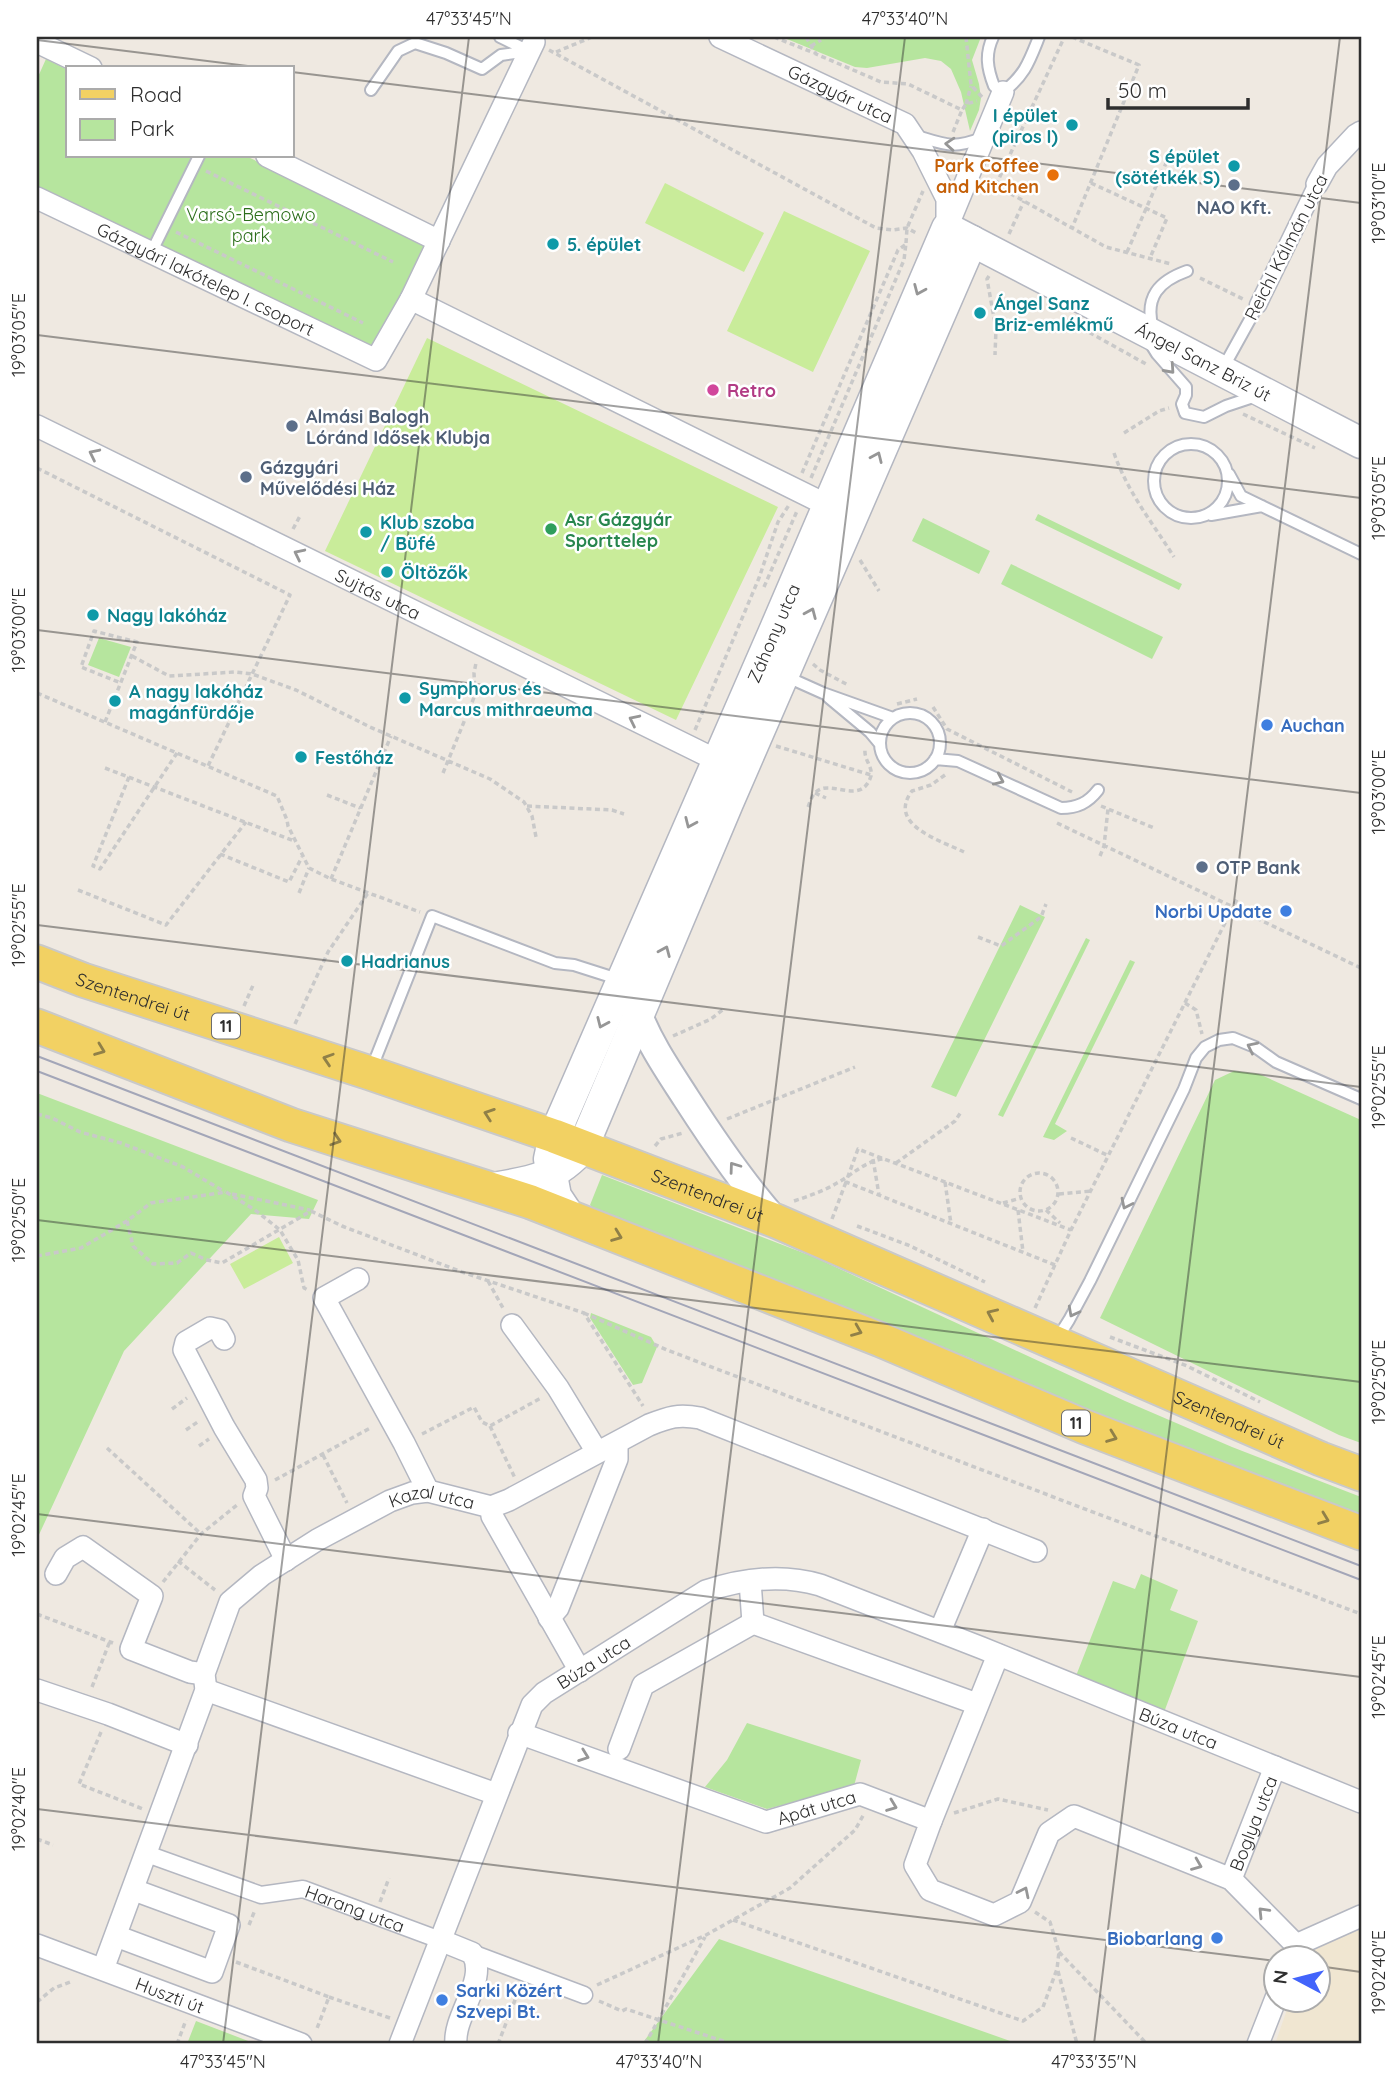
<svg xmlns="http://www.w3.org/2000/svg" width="1398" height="2081" viewBox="0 0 1398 2081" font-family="Quicksand,sans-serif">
  <rect width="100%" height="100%" fill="#efe9e1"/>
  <path fill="#f0e6d1" d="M1361,1924V2044H1275L1290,2001L1318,2000V1958H1306L1311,1946Z"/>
  <path fill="#b6e59e" d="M782,37H981L972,60L979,84L981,98L979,110L970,131L961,92L951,69L941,61L925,58L867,68L855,67Z
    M46,59L68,70V156H246L425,243L374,350L37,186V79Z
    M1038,514L1182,584L1179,590L1035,520Z
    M923,518L990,551L979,574L912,541Z
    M1011,564L1163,637L1152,659L1001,584Z
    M99,638L131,647L119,677L88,665Z
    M1020,905L1045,917L956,1097L931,1087Z
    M1086,938L1090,940L1003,1117L998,1115Z
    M1130,960L1135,962L1055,1124L1067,1131L1054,1140L1043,1137Z
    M1234,1071L1259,1074L1361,1120V1443L1339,1435L1100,1318L1215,1080Z
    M37,1093L318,1200L309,1219L251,1214L124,1351L37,1539Z
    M602,1175L814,1257L1125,1401L1232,1447L1361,1497V1518L1038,1391L972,1359L827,1300L594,1209L590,1205Z
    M591,1313L651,1337L657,1347L642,1383L633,1385L590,1318Z
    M1141,1574L1178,1590L1170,1610L1198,1621L1163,1715L1074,1681L1113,1581L1135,1589Z
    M747,1723L861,1760L854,1786L767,1809L705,1787L727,1760Z
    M719,1939L1019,2044H642Z
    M196,2021L256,2044H187Z"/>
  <path fill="#c9ec9a" d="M665,183L764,233L744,272L645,223Z
    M784,211L870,251L813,372L727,331Z
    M427,338L778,507L676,720L325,551Z
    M279,1237L293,1263L244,1289L230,1264Z"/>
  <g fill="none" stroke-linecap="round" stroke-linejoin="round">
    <defs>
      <path id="service" d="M500,37L529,51
        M993,37C985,54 987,68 994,86L1003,92C1025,75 1029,62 1039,37
        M371,90L398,51L415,43L446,53L482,69L501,55L529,51
        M917,136C946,145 953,149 982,138
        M151,253L199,156
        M1153,329C1144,297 1159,281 1187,271
        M1149,341L1157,354L1186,387V395L1182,404L1185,413L1204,417L1226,406L1256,396
        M1222,370L1258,305
        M1154 481a37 37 0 1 1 74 0a37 37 0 1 1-74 0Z
        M1229,474L1241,496L1361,554
        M1211,515L1262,506
        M785,676L823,693L893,718
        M828,697L870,732L880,744
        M880 743a30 30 0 1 1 60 0a30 30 0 1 1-60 0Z
        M935,759L958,761L1061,808C1077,808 1088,803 1098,790
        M371,1070L432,916L555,963L574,965L621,980
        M1057,1339L1069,1320L1090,1281L1184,1089L1196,1058L1205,1047L1219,1040L1233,1038L1255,1047L1276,1062L1361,1099"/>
      <g id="pedestrian">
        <path d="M1258,305L1317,184"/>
        <path id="s1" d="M147,1854L261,1895L303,1889L440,1940"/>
        <path d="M472,1953L584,1995"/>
      </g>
      <g id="minor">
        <path id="s2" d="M720,37L905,124L923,151L947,199V228"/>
        <path d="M37,42L91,68"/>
        <path d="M267,156L439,241"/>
        <path d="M1317,184L1327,166L1356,135L1361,132"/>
        <path id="s3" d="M37,198L376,360L411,299L534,42"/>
        <path d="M950,220L1003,92"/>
        <path d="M411,299L839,511"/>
        <path id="s4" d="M37,426L696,750L718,761L729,762"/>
        <path d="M358,1279L324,1298L404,1443L428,1491"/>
        <path d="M512,1325L558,1388L597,1452"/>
        <path d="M224,1339L219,1330L210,1328L186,1342L184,1350L224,1427L256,1480L257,1488L254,1496L286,1560"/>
        <path d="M491,1507L492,1516L580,1671"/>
        <path d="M56,1574L65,1558L83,1547L152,1596L131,1649L190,1672L204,1674"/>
        <path d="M750,1581L753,1623"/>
        <path d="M549,1618L558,1608L617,1459V1443"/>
        <path d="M940,1631L983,1529"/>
        <path d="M37,1690L108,1714L187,1745"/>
        <path d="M206,1690L496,1794"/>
        <path id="s5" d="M519,1733L766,1822L860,1794L931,1821L915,1865L930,1890L994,1915L1020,1902L1049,1833L1074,1816L1231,1879L1296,1945"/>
        <path d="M619,1749L643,1685L753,1623L977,1704"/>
        <path d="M931,1821L998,1655"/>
        <path id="s6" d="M1231,1879L1275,1767"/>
        <path d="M116,1936L212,1972L229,1925L134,1890"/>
        <path d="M440,1940L472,1953C489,1979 453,2015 456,2044"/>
        <path id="s7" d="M37,1945L301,2044"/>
        <path d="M1296,1945L1361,1916"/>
        <path id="s8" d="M103,1969L206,1690L204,1674L230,1602L262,1575L317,1540L390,1501L412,1493L428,1491L491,1507L509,1500L649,1425C669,1417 678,1414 700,1418L1036,1551"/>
        <path id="s9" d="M400,2044L532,1705L544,1693L706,1591C742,1579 783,1574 820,1585L982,1648L1361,1802"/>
        <path d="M1258,2044L1276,1998"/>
      </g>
      <path id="tertiary" d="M638,1013C650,1044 668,1070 686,1098C713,1140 742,1183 776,1221"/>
      <g id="secondary">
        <path d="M492,1188C530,1182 558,1178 583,1147L728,803L972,241"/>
        <path id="s10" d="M570,1217L556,1196L549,1159L554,1136L775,629L947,228L1361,443"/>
      </g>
      <g id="primary">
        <path id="s11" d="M37,962L83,980L370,1073L554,1136L776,1221L1321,1459L1361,1474"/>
        <path d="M37,1026L291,1125L531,1202L881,1340L1085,1427L1361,1533"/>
      </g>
    </defs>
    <use href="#service" stroke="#b4b7c1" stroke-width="14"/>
    <use href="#pedestrian" stroke="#b4b7c1" stroke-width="19"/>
    <use href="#minor" stroke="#b4b7c1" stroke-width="24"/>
    <use href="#tertiary" stroke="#b4b7c1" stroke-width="30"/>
    <use href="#secondary" stroke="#b4b7c1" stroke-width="33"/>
    <use href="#primary" stroke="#c9c9c9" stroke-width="37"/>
    <path stroke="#c9c9c9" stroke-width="3.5" stroke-dasharray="5 3.5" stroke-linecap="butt" d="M774,37L814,53
      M806,37L816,54L881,82L908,84L962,110L966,104L977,101
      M966,37L971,85L982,97
      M1072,37L1139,65L1072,228
      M811,46L821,40
      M549,50L876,228L893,230L907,228L918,234
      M556,52L592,37
      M966,104L971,86
      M1015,111L1027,117
      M953,132L962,110
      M206,171L393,262
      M988,181L1106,247L1171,264
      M1091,183L1167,218L1150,258
      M996,185L1063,40L1062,37
      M176,232L363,323
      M1009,234L1024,201
      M906,243L907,228L923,191
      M1127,252L1167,161
      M989,276L987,279L996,329L995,355
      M1200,278L1243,299
      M1067,320L1146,364
      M1243,414L1315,448
      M1124,433L1159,411L1169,408
      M1114,453C1128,493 1152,522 1174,557
      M37,468L290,595L208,766
      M802,473L898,250L905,245
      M811,478L904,260L906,243
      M293,529L300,516
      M860,560L879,591
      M764,587L797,511
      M132,656L169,676L235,672L252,674L296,690L370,727L490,779L524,802L532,816L536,837
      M813,664L820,670L848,685
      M37,693L277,796L287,820L288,826L309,868L331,879L420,912
      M897,704L917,699
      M933,707L947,729L1072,792
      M105,722L137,642L94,631L81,667L121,683
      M695,730L759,578L778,522L789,505
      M776,746L871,775
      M105,768L294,841
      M443,773L475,695L474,673L476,663
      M945,775L931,785L912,791C886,825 942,841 964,852
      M129,777L93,866L100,869L177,753
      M815,793L826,798
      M327,795L360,808
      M527,806L612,810L624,814
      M1101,806L1154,828
      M808,807C810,802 812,795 816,792C831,778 861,807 871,776C873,767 864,760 865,750
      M1057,823L1361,968
      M220,854L289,882L302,857
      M1100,856L1104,846L1108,809
      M331,879L391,736
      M78,890L166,925L246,822
      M299,893L309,868
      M978,937L1001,946L1041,917L1046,904
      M1185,1003L1196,1010L1202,1034
      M244,1006L254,983
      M295,1024L328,952L368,893
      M673,1036L711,1019L725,1008
      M37,1114L52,1118L80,1132L121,1143L183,1167L225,1192
      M727,1119L855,1067
      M1071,1138L1109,1156
      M655,1146L661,1139L683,1133
      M873,1159L879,1195
      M896,1163L955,1121L961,1112
      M1020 1192a19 19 0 1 1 38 0a19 19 0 1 1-38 0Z
      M945,1182L951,1224
      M232,1194L310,1210
      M1059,1194L1091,1191
      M794,1201C809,1196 824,1191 837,1183C852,1175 865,1161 883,1159
      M1003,1203L1021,1198
      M1018,1210L1023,1252
      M1046,1210L1060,1223
      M832,1219L846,1182
      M127,1221L133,1246L153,1264L177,1263L191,1253L207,1260L222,1263L311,1211L342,1226L462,1272L584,1313L643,1406
      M857,1226L908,1245L985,1282
      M37,1256L81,1248L127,1221L151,1203L226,1192L255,1210L280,1230L298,1260L304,1288L308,1290
      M1055,1265L846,1182L858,1149L1071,1230
      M488,1281L503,1308
      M1035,1308L1071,1230L1237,899
      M584,1313L667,1350L1361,1614
      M1110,1337L1187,1366L1260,1402
      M172,1409L187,1398
      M490,1426L515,1478
      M186,1430L199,1421
      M422,1434L474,1407L482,1422L490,1426L541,1398
      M199,1446L209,1439
      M107,1448L201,1534
      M323,1455L347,1503
      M275,1480L372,1427
      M178,1561L215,1590
      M163,1582L201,1534L237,1505
      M37,1614L113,1643
      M92,1687L110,1641
      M101,1732L79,1784L143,1809
      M954,1813L998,1799L1048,1810
      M37,1839L53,1845
      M380,1902L389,1878
      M733,1920L1023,2021L1043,2007L1057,1969L1059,1952L1050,1922L1035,1912
      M249,1925L255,1910
      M1059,1952L1147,2044
      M236,1962L329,1997L316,2031
      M1058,1971L1077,2044
      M597,1985L706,1935L790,1888L855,1830L864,1814
      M329,1997L390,2018
      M599,2001L622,2011L626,2009L732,2044
      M37,2002L54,1988L73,1981
      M177,2044L186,2020
      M498,2044L520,1987
      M645,2044L705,1937"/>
    <use href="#service" stroke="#fff" stroke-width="10"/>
    <use href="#pedestrian" stroke="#fff" stroke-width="16"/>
    <use href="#minor" stroke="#fff" stroke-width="21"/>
    <use href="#tertiary" stroke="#fff" stroke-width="26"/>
    <use href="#secondary" stroke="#fff" stroke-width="30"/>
    <use href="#primary" stroke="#f2d163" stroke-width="33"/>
    <path stroke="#a3a6b8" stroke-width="2" d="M37,1056L1361,1566
      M37,1071L1361,1580"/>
  </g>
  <defs><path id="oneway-chevron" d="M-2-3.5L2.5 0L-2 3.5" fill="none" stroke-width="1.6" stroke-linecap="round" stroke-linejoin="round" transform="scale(1.75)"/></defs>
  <g stroke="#969696">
    <use href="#oneway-chevron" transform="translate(950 144) rotate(-176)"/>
    <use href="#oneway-chevron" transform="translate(919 290) rotate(113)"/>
    <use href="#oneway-chevron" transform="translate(1170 369) rotate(48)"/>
    <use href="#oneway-chevron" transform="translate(94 454) rotate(-154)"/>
    <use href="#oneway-chevron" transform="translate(877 457) rotate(-66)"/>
    <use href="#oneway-chevron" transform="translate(299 554) rotate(-154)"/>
    <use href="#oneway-chevron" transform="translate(811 613) rotate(-67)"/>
    <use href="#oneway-chevron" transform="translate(634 720) rotate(-154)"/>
    <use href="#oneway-chevron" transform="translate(999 780) rotate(24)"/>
    <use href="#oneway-chevron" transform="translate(690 823) rotate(114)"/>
    <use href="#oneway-chevron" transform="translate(665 951) rotate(-67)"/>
    <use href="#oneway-chevron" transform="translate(602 1023) rotate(114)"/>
    <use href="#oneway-chevron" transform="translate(1252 1047) rotate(-154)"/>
    <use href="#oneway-chevron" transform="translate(734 1167) rotate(-126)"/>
    <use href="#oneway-chevron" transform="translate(1126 1204) rotate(116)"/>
    <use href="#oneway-chevron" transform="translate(1073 1312) rotate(118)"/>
    <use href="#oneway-chevron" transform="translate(584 1756) rotate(20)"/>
    <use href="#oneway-chevron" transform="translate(892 1806) rotate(21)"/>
    <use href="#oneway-chevron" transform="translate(1197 1865) rotate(22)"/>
    <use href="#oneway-chevron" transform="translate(1024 1892) rotate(-64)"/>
    <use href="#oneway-chevron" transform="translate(1263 1912) rotate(-134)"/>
  </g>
  <g stroke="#908048">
    <use href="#oneway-chevron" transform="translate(100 1050) rotate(21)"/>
    <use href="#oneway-chevron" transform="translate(328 1059) rotate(-162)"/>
    <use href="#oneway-chevron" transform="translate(489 1114) rotate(-161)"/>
    <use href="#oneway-chevron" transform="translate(336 1140) rotate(18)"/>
    <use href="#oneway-chevron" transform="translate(617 1236) rotate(21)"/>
    <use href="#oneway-chevron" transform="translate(992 1314) rotate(-156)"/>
    <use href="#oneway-chevron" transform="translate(857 1331) rotate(22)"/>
    <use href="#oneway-chevron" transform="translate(1112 1437) rotate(21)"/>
    <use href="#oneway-chevron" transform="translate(1324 1519) rotate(21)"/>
  </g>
  <path fill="none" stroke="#2e2e2e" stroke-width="2" stroke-opacity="0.45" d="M37,40L265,68M292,72L1361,203M37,335L1361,498M37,630L1361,793M37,925L1361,1087M37,1220L1361,1382M37,1514L1361,1677M37,1809L1276,1961M1318,1966L1361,1972M223,2044L469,37M658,2044L905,37M1094,2044L1340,37"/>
  <g fill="#0f9aa8" stroke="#fff" stroke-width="2.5">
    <circle cx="1072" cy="125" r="7"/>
    <circle cx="1234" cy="166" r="7"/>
    <circle cx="553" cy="244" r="7"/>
    <circle cx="980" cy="313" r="7"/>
    <circle cx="366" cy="532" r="7"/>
    <circle cx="387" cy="572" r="7"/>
    <circle cx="93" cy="615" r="7"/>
    <circle cx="405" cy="698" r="7"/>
    <circle cx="115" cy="701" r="7"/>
    <circle cx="301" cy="757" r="7"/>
    <circle cx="347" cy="961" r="7"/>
  </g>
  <circle fill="#e8710a" stroke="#fff" stroke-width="2.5" cx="1053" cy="175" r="7"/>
  <g fill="#5c6f8a" stroke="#fff" stroke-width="2.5">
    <circle cx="1234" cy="185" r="7"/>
    <circle cx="292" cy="426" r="7"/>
    <circle cx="246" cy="477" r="7"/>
    <circle cx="1202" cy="867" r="7"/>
  </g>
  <circle fill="#d1479c" stroke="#fff" stroke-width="2.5" cx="713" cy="390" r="7"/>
  <circle fill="#2e9e5b" stroke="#fff" stroke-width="2.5" cx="551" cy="529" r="7"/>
  <g fill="#3f7fe0" stroke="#fff" stroke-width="2.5">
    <circle cx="1267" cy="725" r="7"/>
    <circle cx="1286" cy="911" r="7"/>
    <circle cx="1217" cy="1938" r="7"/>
    <circle cx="442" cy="2000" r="7"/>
  </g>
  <g text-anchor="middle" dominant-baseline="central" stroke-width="5" stroke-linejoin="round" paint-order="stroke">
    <g fill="#fff" stroke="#6d6d6d" stroke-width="2">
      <rect x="212" y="1013.5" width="28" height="25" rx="5"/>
      <rect x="1062" y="1410.5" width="28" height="25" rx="5"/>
    </g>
    <g font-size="16" font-weight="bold" fill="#2e2e2e">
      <text x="226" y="1026">11</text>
      <text x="1076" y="1423">11</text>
    </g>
    <g font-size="18" fill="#2e2e2e" stroke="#fff">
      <text stroke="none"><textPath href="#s2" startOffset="133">Gázgyár utca</textPath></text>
      <text transform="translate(1286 247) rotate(-63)">Reichl Kálmán utca</text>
      <text stroke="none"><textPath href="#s3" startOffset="187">Gázgyári lakótelep I. csoport</textPath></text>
      <text stroke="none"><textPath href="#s10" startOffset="1365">Ángel Sanz Briz út</textPath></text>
      <text stroke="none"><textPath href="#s4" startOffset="380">Sujtás utca</textPath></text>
      <text stroke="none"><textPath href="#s10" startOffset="635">Záhony utca</textPath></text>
      <text stroke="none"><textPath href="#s11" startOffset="102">Szentendrei út</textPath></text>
      <text stroke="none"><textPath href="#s11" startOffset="710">Szentendrei út</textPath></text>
      <text stroke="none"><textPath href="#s11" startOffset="1278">Szentendrei út</textPath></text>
      <text stroke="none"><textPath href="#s8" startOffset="623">Kazal utca</textPath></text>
      <text stroke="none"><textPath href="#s9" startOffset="439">Búza utca</textPath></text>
      <text stroke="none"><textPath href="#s9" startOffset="1074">Búza utca</textPath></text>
      <text stroke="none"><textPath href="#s5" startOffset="315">Apát utca</textPath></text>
      <text stroke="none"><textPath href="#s6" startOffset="60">Boglya utca</textPath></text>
      <text stroke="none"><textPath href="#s1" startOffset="219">Harang utca</textPath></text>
      <text stroke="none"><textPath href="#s7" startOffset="142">Huszti út</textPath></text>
    </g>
    <g font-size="18" font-weight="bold" fill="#0d838f" stroke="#fff" text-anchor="start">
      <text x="1058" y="115" text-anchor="end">I épület<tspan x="1058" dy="21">(piros I)</tspan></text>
      <text x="1220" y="156" text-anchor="end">S épület<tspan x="1220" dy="21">(sötétkék S)</tspan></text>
      <text x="567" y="244">5. épület</text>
      <text x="994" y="303">Ángel Sanz<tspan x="994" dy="21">Briz-emlékmű</tspan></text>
      <text x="380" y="522">Klub szoba<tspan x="380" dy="21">/ Büfé</tspan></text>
      <text x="401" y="572">Öltözők</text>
      <text x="107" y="615">Nagy lakóház</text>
      <text x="419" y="688">Symphorus és<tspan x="419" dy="21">Marcus mithraeuma</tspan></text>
      <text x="129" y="691">A nagy lakóház<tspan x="129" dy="21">magánfürdője</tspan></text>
      <text x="315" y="757">Festőház</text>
      <text x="361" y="961">Hadrianus</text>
    </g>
    <g font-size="18" font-weight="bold" fill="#c56008" stroke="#fff" text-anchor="end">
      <text x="1039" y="165">Park Coffee<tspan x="1039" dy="21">and Kitchen</tspan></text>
    </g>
    <g font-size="18" font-weight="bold" fill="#4e5e75" stroke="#fff" text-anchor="start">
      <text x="1234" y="207" text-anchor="middle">NAO Kft.</text>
      <text x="306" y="416">Almási Balogh<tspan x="306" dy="21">Lóránd Idősek Klubja</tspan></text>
      <text x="260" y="467">Gázgyári<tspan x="260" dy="21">Művelődési Ház</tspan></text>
      <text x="1216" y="867">OTP Bank</text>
    </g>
    <g font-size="18" fill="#2c6e1b" stroke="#fff">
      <text x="251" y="214">Varsó-Bemowo<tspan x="251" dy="21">park</tspan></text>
    </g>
    <g font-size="18" font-weight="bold" fill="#b23c85" stroke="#fff" text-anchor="start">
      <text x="727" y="390">Retro</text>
    </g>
    <g font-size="18" font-weight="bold" fill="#27864d" stroke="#fff" text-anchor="start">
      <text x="565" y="519">Asr Gázgyár<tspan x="565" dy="21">Sporttelep</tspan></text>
    </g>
    <g font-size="18" font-weight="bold" fill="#366cbe" stroke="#fff" text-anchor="start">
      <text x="1281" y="725">Auchan</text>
      <text x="1272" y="911" text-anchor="end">Norbi Update</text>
      <text x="1203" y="1938" text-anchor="end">Biobarlang</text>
      <text x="456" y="1990">Sarki Közért<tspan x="456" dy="21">Szvepi Bt.</tspan></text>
    </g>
  </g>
  <rect width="1398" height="2081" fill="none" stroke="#ffffff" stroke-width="77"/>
  <rect x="66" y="66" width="228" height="91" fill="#ffffff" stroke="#ababab" stroke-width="2"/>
  <rect x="80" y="89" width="35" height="10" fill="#f2d163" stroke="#ababab" stroke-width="2"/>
  <text x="130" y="102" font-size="21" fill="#2e2e2e">Road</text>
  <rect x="80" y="119" width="35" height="21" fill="#b6e59e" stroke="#ababab" stroke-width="2"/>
  <text x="130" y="136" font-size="21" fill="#2e2e2e">Park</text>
  <g transform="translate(1297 1979) rotate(277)"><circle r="33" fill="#ffffff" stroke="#ababab" stroke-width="2"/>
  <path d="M0-5L12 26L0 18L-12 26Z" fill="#4264fb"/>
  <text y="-10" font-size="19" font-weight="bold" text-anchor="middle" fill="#2e2e2e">N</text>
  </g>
  <path d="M1108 98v10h140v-10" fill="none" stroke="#2e2e2e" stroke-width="3.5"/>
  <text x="1118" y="98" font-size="21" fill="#2e2e2e" stroke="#ffffff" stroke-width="5" paint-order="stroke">50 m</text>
  <rect x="38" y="38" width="1322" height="2004" fill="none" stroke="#2e2e2e" stroke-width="2.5"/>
  <g font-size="18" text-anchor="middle" fill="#2e2e2e">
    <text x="469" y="25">47°33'45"N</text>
    <text x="905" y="25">47°33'40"N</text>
    <text transform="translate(1379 203) rotate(-90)" y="6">19°03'10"E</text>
    <text transform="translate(19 335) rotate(-90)" y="6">19°03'05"E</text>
    <text transform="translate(1379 498) rotate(-90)" y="6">19°03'05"E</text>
    <text transform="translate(19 630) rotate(-90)" y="6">19°03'00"E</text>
    <text transform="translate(1379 792) rotate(-90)" y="6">19°03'00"E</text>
    <text transform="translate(19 925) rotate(-90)" y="6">19°02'55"E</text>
    <text transform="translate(1379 1087) rotate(-90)" y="6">19°02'55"E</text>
    <text transform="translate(19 1220) rotate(-90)" y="6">19°02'50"E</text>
    <text transform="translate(1379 1382) rotate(-90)" y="6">19°02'50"E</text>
    <text transform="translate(19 1515) rotate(-90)" y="6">19°02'45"E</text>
    <text transform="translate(1379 1677) rotate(-90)" y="6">19°02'45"E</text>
    <text transform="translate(19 1809) rotate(-90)" y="6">19°02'40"E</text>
    <text transform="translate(1379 1972) rotate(-90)" y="6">19°02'40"E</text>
    <text x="223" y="2068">47°33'45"N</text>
    <text x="659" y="2068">47°33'40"N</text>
    <text x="1094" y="2068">47°33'35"N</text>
  </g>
</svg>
